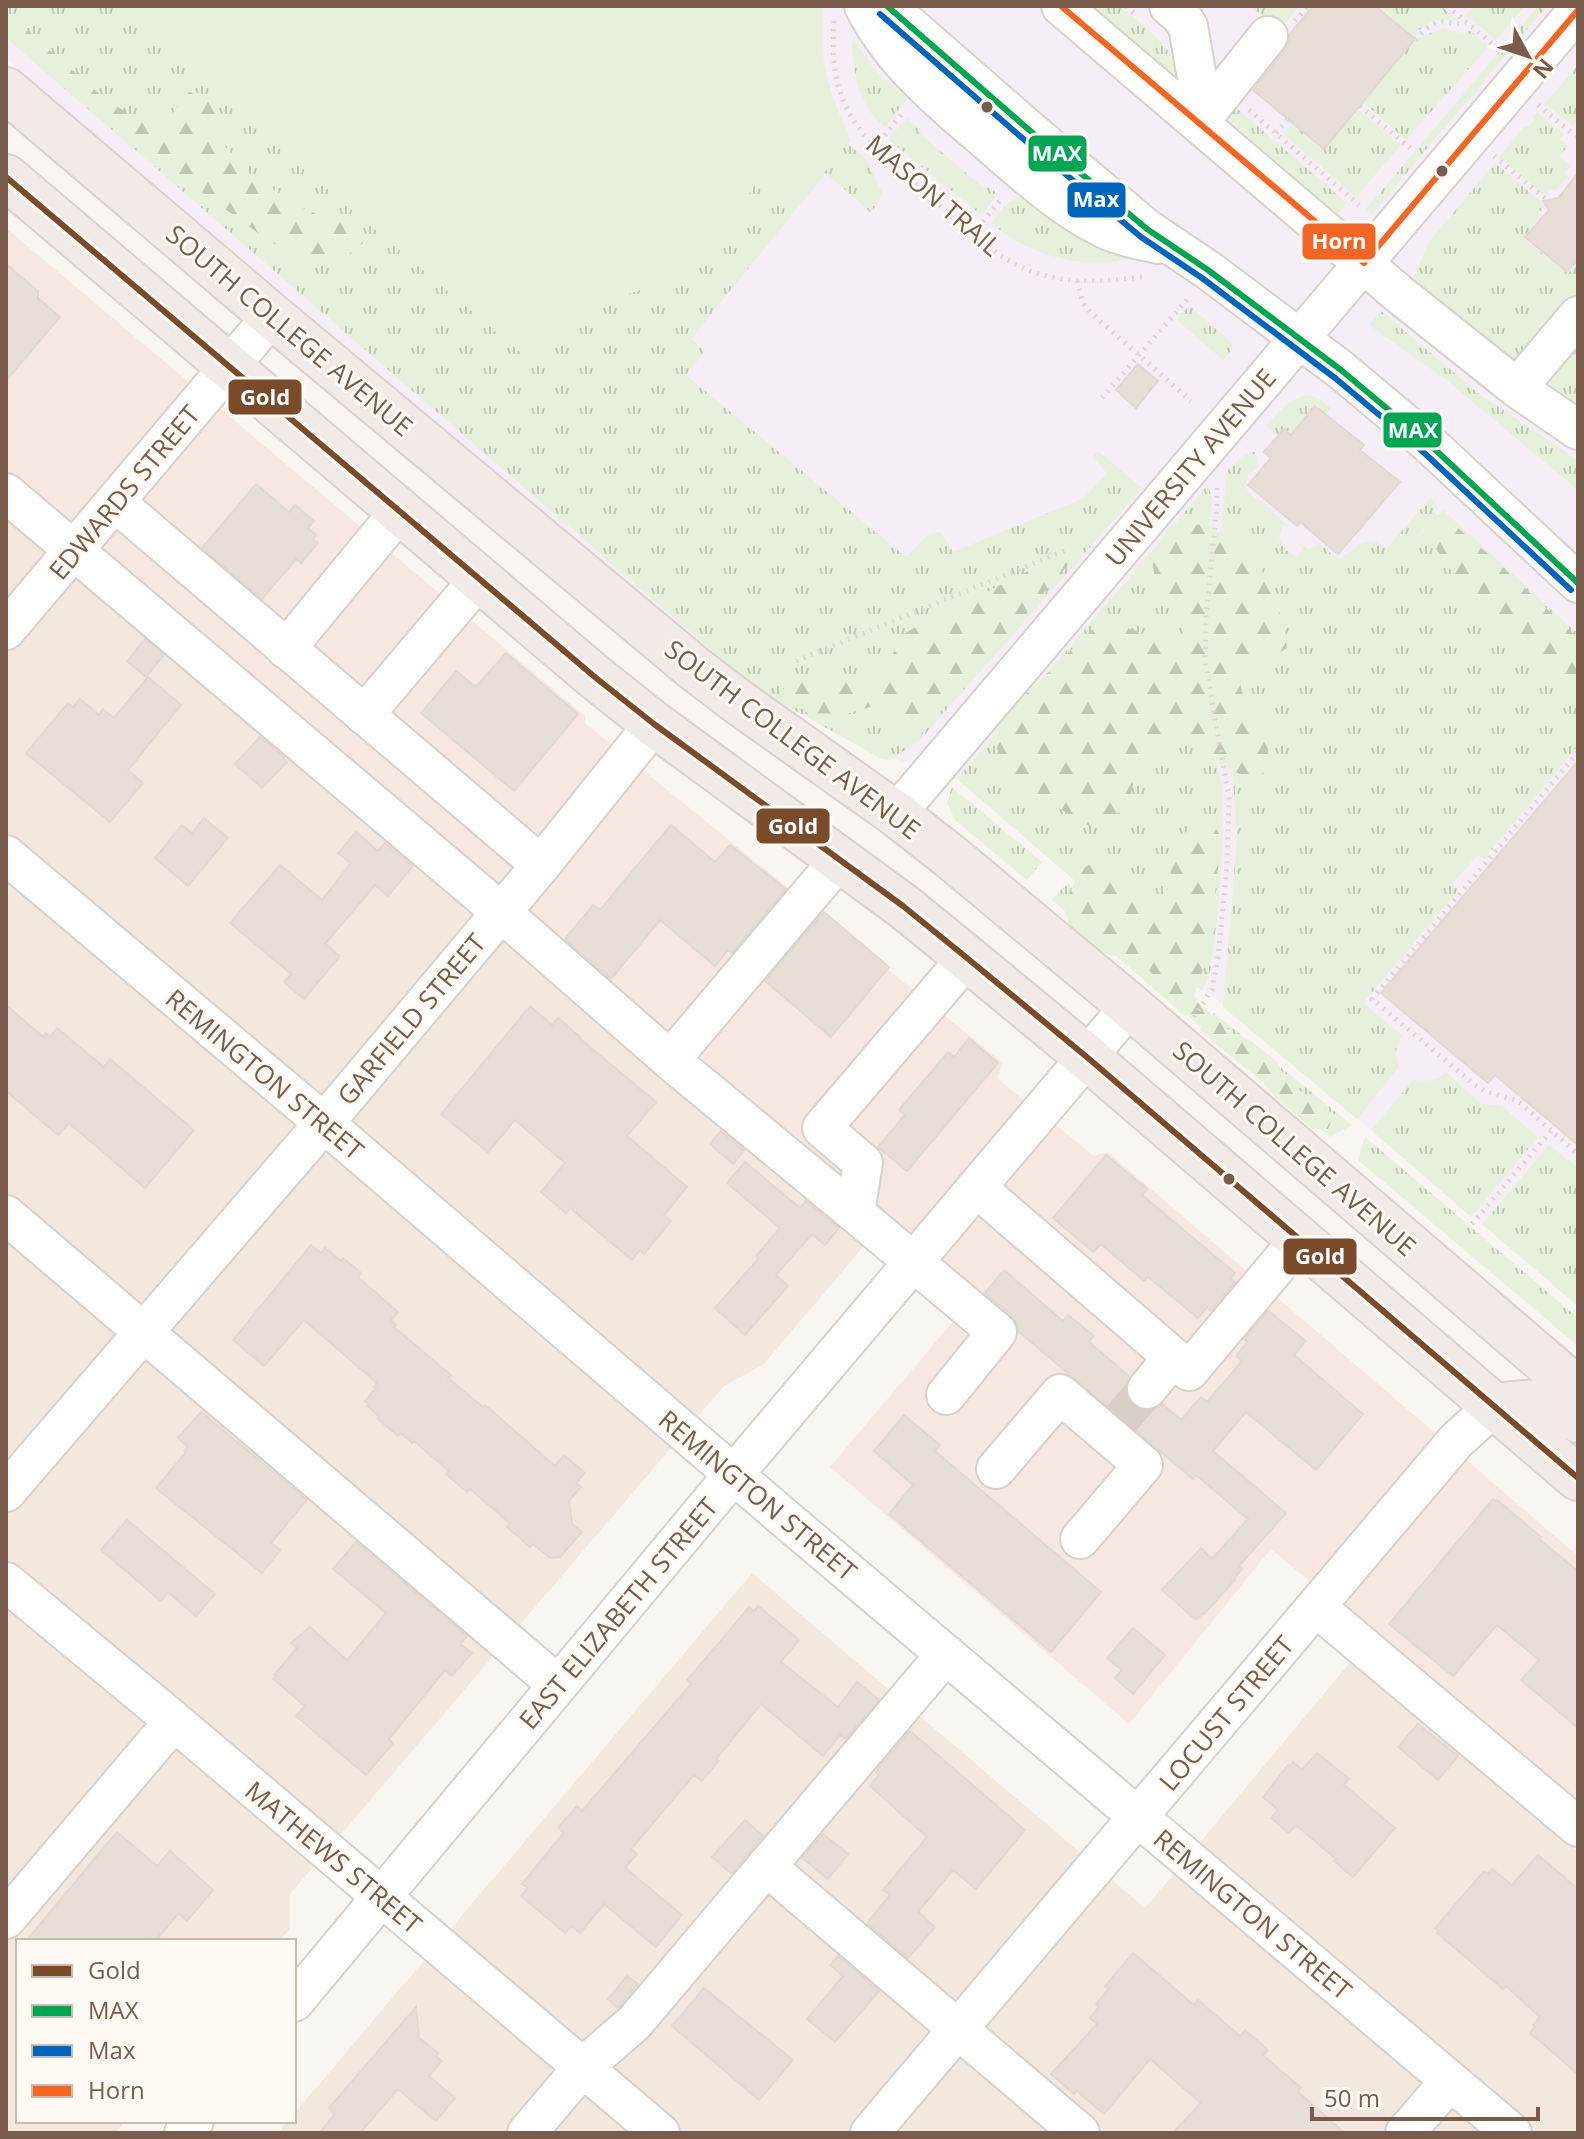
<svg xmlns="http://www.w3.org/2000/svg" width="1584" height="2139" viewBox="0 0 1584 2139" font-family="'Open Sans',sans-serif">
  <defs>
    <pattern id="grass-tufts" width="24" height="20" patternUnits="userSpaceOnUse" patternTransform="scale(2)"><rect width="24" height="20" fill="#e7f0db"/><path d="M3 7l-1-3M5 7V3M7 7l1-3M15 17l-1-3M17 17v-4M19 17l1-3" fill="none" stroke="#c0c6b4"/></pattern>
    <pattern id="forest-firs" width="22" height="20" patternUnits="userSpaceOnUse" patternTransform="scale(2)"><rect width="22" height="20" fill="#e7f0db"/><path d="M5 1l3.5 6h-7zM16 11l3.5 6h-7z" fill="#c0c6b4"/></pattern>
  </defs>
  <rect width="100%" height="100%" fill="#f9f5f0"/>
  <path fill="#f2e8de" d="M6,510L868,1241L764,1364L724,1386L290,1894V1929L279,1941H18V2121H125L115,2133H6Z
    M752,1573L1145,1908L1353,1659L1578,1852V2133H278L288,2121H294V2114Z"/>
  <path fill="#f6e8e1" d="M6,228L585,716V723L1003,1063L997,1078L1094,1156L1108,1152L1578,1556V1806L1271,1549L1129,1724L830,1467L977,1293L6,474Z"/>
  <path fill="#f6eef6" d="M6,6H1578V1306L957,779L893,758L729,669L6,59Z"/>
  <path fill="url(#grass-tufts)" d="M6,6H111L526,357L578,310L640,290L681,269L728,226L784,92L866,159L883,194L871,213L826,173L691,339L705,351L686,375L906,557L930,533L941,532L953,552L1084,498L1107,473L1092,457L1098,451L1142,488L920,740L890,760L882,759L756,689L6,38Z
    M1087,6H1120C1148,29 1177,50 1184,86Z
    M1251,6H1300L1279,30Z
    M1375,6H1441L1460,22C1435,16 1431,21 1412,36Z
    M1474,6H1525L1496,40L1466,15Z
    M1538,6H1547L1372,214L1366,209Z
    M1443,28L1460,33L1471,31L1488,47L1406,140L1363,102L1415,39Z
    M853,38L873,68L907,99L886,126C862,117 849,62 853,38Z
    M1578,65V120L1573,126L1545,103Z
    M1232,104L1347,203L1337,214L1222,116Z
    M1357,109L1401,145L1356,197L1284,134L1293,123L1324,149Z
    M1537,112L1564,134L1560,139L1568,146L1560,157L1571,166L1565,173L1568,176L1557,189L1549,190L1546,197L1499,157L1525,126L1528,127L1535,120L1533,117Z
    M907,118L921,130L919,133L985,189L988,185L997,194L984,213L980,214L888,139Z
    M1495,163L1545,205L1539,213V217L1523,238L1568,274L1578,262V296L1521,362H1513L1506,358L1413,278L1429,242Z
    M1020,198L1033,202L1079,237L1133,258C1087,270 1027,257 992,223C998,213 1007,200 1020,198Z
    M1191,307L1231,342C1234,349 1228,354 1223,360L1177,320L1187,308Z
    M1381,311L1478,393L1578,460V490L1445,379L1369,325Z
    M1578,340V405C1566,398 1550,393 1550,377Z
    M1309,395L1318,398L1331,408L1326,415L1315,406L1291,435L1284,430L1278,436L1266,426C1278,413 1290,397 1309,395Z
    M1256,451L1258,467L1249,475L1245,486L1251,495L1290,527L1282,525L1279,539L1287,551L1297,557L1302,549L1298,542L1309,549L1320,544L1338,560L1362,543L1375,541L1386,549L1431,497L1437,507L1429,521L1415,540L1443,510L1578,634V746L1484,859L1478,855L1452,884L1459,890L1363,1003L1402,1035C1395,1047 1395,1054 1399,1067L1357,1119L1223,1007L1237,839L1231,749L1214,608L1227,471L1241,457Z
    M1208,485L1212,498L1199,611L1200,677L1222,788L1223,834L1218,911L1210,972L1202,991L957,779Z
    M952,787L1042,862L1027,880L955,820L947,803Z
    M1067,883L1198,999L1186,1017L1052,900Z
    M1214,1013L1352,1125L1330,1137L1199,1030Z
    M1446,1072L1481,1104L1502,1106L1538,1137L1471,1217L1371,1130L1413,1080C1426,1081 1436,1082 1446,1072Z
    M1365,1137L1578,1318V1346L1358,1160Z
    M1549,1145L1578,1168V1306L1482,1224Z"/>
  <path fill="url(#forest-firs)" d="M6,12L105,99L145,124L165,123L189,92L203,94L216,109L222,143L250,174L296,205L325,218L351,214L363,226L366,241L350,253L337,260L302,259L269,241L145,151L6,35Z
    M1102,510L1112,513L998,647L919,736L874,706L846,714L808,713L779,692L796,680L829,684L874,678L888,663L903,635L923,622L947,612L1030,570Z
    M1433,513L1450,521L1494,559L1578,638V683L1504,630L1475,605L1425,533L1422,518Z
    M1206,524C1217,532 1232,539 1242,548C1272,573 1282,612 1287,648L1239,678L1243,696L1269,734L1267,770L1252,780L1213,761L1180,741L1155,736L1133,784L1129,804L1105,824L1089,826L1038,796L1006,769L997,749L995,724L1102,620L1136,631L1180,648L1189,641L1178,619L1157,594L1152,559L1169,527Z
    M1211,821L1222,838L1215,892L1211,946L1193,998L1234,1034L1250,1040L1277,1062L1287,1081L1334,1115L1328,1129H1313L1276,1098L1249,1064L1210,1035L1170,1000L1150,971L1128,957L1103,954L1071,931L1064,907L1080,870L1100,859L1126,882L1137,901L1156,903L1168,888L1174,854L1182,835L1197,824Z"/>
  <path fill="#e7f0db" d="M111,6H821C824,19 821,31 822,44C824,78 837,109 850,140L791,214L755,185L728,226L681,269L640,290L578,310L526,357Z"/>
  <path fill="#e6ded7" stroke="#e2d8d2" stroke-width="2" d="M1313,6H1375L1415,39L1324,149L1253,90L1285,50L1290,40L1289,35Z
    M1578,173V259L1567,272L1525,237L1549,210L1543,201L1558,198Z
    M6,264L38,291V298L60,317L6,381Z
    M1138,364L1158,381L1136,408L1116,390Z
    M1315,406L1364,445L1360,450L1400,482L1338,554L1300,522L1297,526L1248,485L1271,458L1264,452L1284,429L1291,435Z
    M256,484L289,512L295,505L314,521L308,528L316,535L313,539L318,543L301,563L296,559L262,599L202,548Z
    M145,639L164,655L146,677L127,661Z
    M506,653L578,714L514,791L421,713L456,671L476,687Z
    M148,677L181,705L128,770L143,783L110,822L26,753L68,703L73,707L80,699L99,715L103,709L114,718Z
    M260,737L284,757L283,759L287,762L262,788L235,764Z
    M1578,761V1145L1495,1075L1488,1083L1381,993Z
    M204,818L228,838L188,886L155,858L182,825L192,833Z
    M671,825L715,862L730,845L786,889L732,953L728,950L715,966L660,920L611,979L565,939L593,905L600,910Z
    M356,832L378,851L385,843L413,866L388,896L375,885L325,944L340,956L304,999L284,982L291,974L230,923L280,865L322,900L351,863L338,853Z
    M824,912L889,967L831,1037L765,981Z
    M6,1005L43,1037L46,1033L50,1037L57,1028L104,1067L110,1059L194,1130L145,1188L69,1123L58,1135L6,1091Z
    M530,1006L552,1025L558,1018L580,1037L579,1038L656,1102L627,1136L687,1187L664,1215L671,1221L644,1254L640,1250L632,1260L570,1208L566,1213L541,1192L565,1163L515,1120L488,1152L441,1114Z
    M969,1038L998,1063L907,1171L878,1147L905,1115L899,1110L948,1052L954,1057Z
    M721,1131L744,1150L733,1164L710,1144Z
    M1106,1155L1147,1189L1142,1195L1235,1273L1230,1279L1235,1282L1211,1311L1207,1307L1198,1318L1148,1277L1144,1281L1101,1244L1093,1252L1053,1218Z
    M745,1162L800,1208L806,1201L839,1228L825,1245L812,1234L776,1275L788,1286L745,1335L715,1308L758,1259L756,1256L780,1228L727,1183Z
    M311,1245L321,1253L325,1248L341,1261L343,1258L361,1273L358,1277L398,1312L391,1320L396,1325L394,1327L451,1375L448,1378L483,1407L485,1405L555,1466L564,1455L585,1473L576,1483L581,1487L569,1501L572,1524L582,1532L560,1557L550,1558L533,1544L530,1547L507,1527L510,1523L470,1489L467,1492L446,1474L449,1471L414,1441L412,1443L401,1433L398,1436L377,1418L379,1416L367,1406L369,1404L365,1401L376,1388L374,1387L377,1383L304,1320L264,1366L233,1340Z
    M1004,1270L1063,1321L1068,1315L1094,1336L1089,1342L1129,1376L1125,1386L1127,1398L1133,1406L1143,1410H1154L1162,1404L1181,1420L1201,1397L1207,1402L1242,1361L1236,1356L1247,1342L1244,1339L1268,1311L1306,1341L1294,1355L1363,1414L1316,1470L1246,1412L1213,1451L1286,1513L1239,1566L1242,1569L1234,1579L1235,1580L1204,1614L1203,1613L1196,1620L1162,1590L1201,1548L1212,1559L1248,1519L1196,1475L1193,1479L1018,1331L1017,1324L1012,1316L985,1293Z
    M201,1412L307,1500L271,1543L280,1550L262,1573L156,1488L186,1452L184,1451L188,1447L178,1438Z
    M904,1415L940,1445L935,1451L1101,1592L1051,1652L889,1514L913,1485L874,1451Z
    M1493,1499L1496,1501L1497,1500L1541,1537L1539,1539L1578,1571V1728L1521,1680L1539,1660L1497,1625L1453,1676L1389,1624Z
    M127,1520L215,1594L196,1616L168,1592L161,1601L101,1550Z
    M356,1542L467,1636L460,1644L472,1653L452,1676L445,1670L389,1739L393,1743L366,1775L296,1716L305,1706L273,1679L276,1676L274,1675L297,1648L291,1643L310,1627L347,1660L386,1613L333,1569Z
    M758,1606L799,1640L781,1662L838,1707L857,1682L879,1700L846,1739L840,1735L823,1756L761,1704L716,1759L719,1761L702,1781L694,1775L631,1849L637,1854L625,1868L682,1915L656,1947L604,1904L580,1933L572,1926L565,1933L521,1896L528,1888L522,1884L561,1836L564,1833L558,1828L577,1806L582,1811L691,1684L687,1680L725,1636L749,1607L754,1611Z
    M1133,1628L1165,1655L1133,1694L1115,1678L1122,1670L1107,1658Z
    M1418,1724L1458,1756L1438,1780L1398,1747Z
    M910,1731L1025,1830L976,1889L953,1870L918,1912L935,1927L908,1958L867,1923L890,1895L883,1890L927,1837L870,1786L879,1775L876,1772L881,1765Z
    M1317,1753L1349,1779L1344,1785L1395,1828L1353,1877L1334,1861L1336,1859L1296,1825L1289,1833L1271,1818L1278,1810L1263,1797L1288,1765L1290,1766L1293,1762L1302,1770Z
    M745,1820L763,1836L732,1874L712,1857Z
    M117,1832L157,1866L170,1851L213,1890L187,1921L179,1913L155,1941H26Z
    M823,1834L848,1854L828,1879L802,1858Z
    M1538,1855L1578,1889V2074L1530,2033L1535,2027L1533,2025L1540,2017L1506,1986L1503,1989L1437,1933L1439,1931L1435,1928L1484,1871L1488,1874L1492,1869L1512,1885Z
    M1133,1953L1194,2005L1198,2000L1240,2036L1245,2030L1268,2050L1263,2055L1301,2088L1298,2092L1345,2133H1173L1201,2103L1150,2059L1104,2114L1077,2091L1074,2094L1051,2074L1097,2024L1090,2018L1099,2007L1096,2004L1109,1989L1105,1986Z
    M838,1956L879,1991L835,2042L807,2019L843,1976L830,1965Z
    M627,1976L638,1984L618,2008L608,1999Z
    M704,1988L793,2060L759,2100L672,2026Z
    M416,2007L419,2038L438,2053L436,2056L442,2061L429,2076L455,2098L436,2121L398,2089L360,2133H319L335,2114L329,2108Z"/>
  <g fill="none" stroke-linecap="round" stroke-linejoin="round">
    <path stroke="#d9cfc7" stroke-width="38" stroke-dasharray="38 19" stroke-linecap="butt" d="M1120,1420L1147,1389"/>
    <defs>
      <path id="minor" d="M864,6C894,66 947,106 996,149C1031,179 1064,209 1105,229C1121,237 1141,240 1158,244
        M887,6L1028,129L1147,229L1208,270L1341,370L1427,442L1578,583
        M1061,6L1399,294L1517,388L1578,430
        M1169,6L1180,15L1188,26L1201,101L1199,122
        M1199,122L1268,36
        M1517,388L1578,316
        M6,493L501,912L670,1060L855,1213
        M115,502L541,865
        M6,630L272,316
        M286,649L399,512
        M364,715L479,579
        M896,814L1578,10
        M6,855L324,1123L782,1516L1512,2133
        M670,1060L839,860
        M977,1188L1189,1371L1299,1240
        M6,1215L558,1685
        M1147,1389L1173,1357
        M946,1395L997,1332L855,1213L863,1163L822,1128L967,958
        M996,1469L1060,1394L1143,1465L1080,1539
        M6,1492L324,1123L541,865L654,724
        M6,1582L174,1721L660,2133
        M1316,1607L1578,1827
        M766,1866L1080,2133
        M6,1919L174,1721
        M294,2002L734,1474L1130,1006
        M184,2133L194,2121
        M527,2133L583,2067L634,2023L946,1654
        M870,2133L1456,1441L1494,1406
        M1405,2133L1450,2081"/>
      <path id="highway" d="M6,90L272,316L694,668L737,701L896,814L951,857L1130,1006L1578,1390
        M6,177L596,678L654,724L903,906L967,958L1088,1058L1578,1478
        M1494,1406L1535,1402L1578,1420"/>
    </defs>
    <use href="#minor" stroke="#d7d1cb" stroke-width="42"/>
    <use href="#highway" stroke="#dad1cc" stroke-width="48"/>
    <path stroke="#dcd5d0" stroke-width="5" stroke-dasharray="2 6" stroke-linecap="butt" d="M1126,6L1137,16
      M1447,6L1496,47
      M834,21C833,47 832,70 841,94C845,105 851,118 858,127C876,152 901,171 924,191C954,218 984,249 1021,267C1060,285 1101,282 1142,277
      M1295,21L1308,6
      M1415,39C1423,32 1433,20 1445,22C1454,23 1457,25 1466,23
      M1538,105L1578,138
      M1360,106L1410,148
      M1249,110L1359,205
      M1276,133L1288,119
      M875,148L904,111
      M1494,156L1547,200
      M973,234L1002,198
      M1077,281L1083,303L1091,313L1191,401
      M1102,398L1191,295
      M796,661L1066,550
      M1578,752L1372,999L1475,1085L1487,1092L1518,1101L1578,1154
      M1194,1017L1212,989L1218,957L1227,865L1229,799L1205,660L1206,617L1217,506V487
      M1472,1224L1551,1131"/>
    <use href="#minor" stroke="#fefefd" stroke-width="38"/>
    <use href="#highway" stroke="#f2eae7" stroke-width="44"/>
    <defs>
      <path id="bus-1" d="M6,177L596,678L654,724L903,906L967,958L1088,1058L1578,1478"/>
      <path id="bus-2" d="M887,6L1028,129L1147,229L1208,270L1341,370L1427,442L1578,583"/>
      <path id="bus-3" d="M880,14L1021,137L1141,237L1202,278L1335,378L1420,449L1571,590"/>
      <path id="bus-4" d="M1061,6L1364,263L1578,10"/>
    </defs>
    <use href="#bus-1" stroke="#fffaf3" stroke-width="12"/>
    <use href="#bus-2" stroke="#fffaf3" stroke-width="12"/>
    <use href="#bus-3" stroke="#fffaf3" stroke-width="12"/>
    <use href="#bus-4" stroke="#fffaf3" stroke-width="12"/>
    <use href="#bus-1" stroke="#7a4b2a" stroke-width="6"/>
    <use href="#bus-2" stroke="#00a651" stroke-width="6"/>
    <use href="#bus-3" stroke="#0065bd" stroke-width="6"/>
    <use href="#bus-4" stroke="#f26522" stroke-width="6"/>
  </g>
  <g fill="#7a5c4d" stroke="#fffaf3" stroke-width="3">
    <circle cx="987" cy="107" r="7"/>
    <circle cx="1442" cy="171" r="7"/>
    <circle cx="1229" cy="1179" r="7"/>
  </g>
  <g text-anchor="middle" dominant-baseline="central" stroke-width="6" stroke-linejoin="round" paint-order="stroke">
    <g font-size="26" fill="#7a5c4d" stroke="#fffaf3">
      <text transform="translate(934 195) rotate(41)">MASON TRAIL</text>
      <text transform="translate(290 330) rotate(40)">SOUTH COLLEGE AVENUE</text>
      <text transform="translate(1190 467) rotate(-50)">UNIVERSITY AVENUE</text>
      <text transform="translate(124 492) rotate(-50)">EDWARDS STREET</text>
      <text transform="translate(793 739) rotate(37)">SOUTH COLLEGE AVENUE</text>
      <text transform="translate(411 1019) rotate(-50)">GARFIELD STREET</text>
      <text transform="translate(265 1074) rotate(40)">REMINGTON STREET</text>
      <text transform="translate(1295 1148) rotate(41)">SOUTH COLLEGE AVENUE</text>
      <text transform="translate(758 1495) rotate(40)">REMINGTON STREET</text>
      <text transform="translate(618 1613) rotate(-50)">EAST ELIZABETH STREET</text>
      <text transform="translate(1226 1713) rotate(-50)">LOCUST STREET</text>
      <text transform="translate(334 1857) rotate(40)">MATHEWS STREET</text>
      <text transform="translate(1253 1914) rotate(40)">REMINGTON STREET</text>
    </g>
  </g>
  <g stroke="#fffaf3" stroke-width="3">
    <rect x="1027" y="134" width="61" height="39" rx="8" fill="#00a651"/>
    <rect x="1066" y="181" width="61" height="38" rx="8" fill="#0065bd"/>
    <rect x="1301" y="222" width="76" height="39" rx="8" fill="#f26522"/>
    <rect x="227" y="378" width="76" height="38" rx="8" fill="#7a4b2a"/>
    <rect x="1382" y="411" width="61" height="38" rx="8" fill="#00a651"/>
    <rect x="755" y="807" width="76" height="38" rx="8" fill="#7a4b2a"/>
    <rect x="1282" y="1237" width="76" height="39" rx="8" fill="#7a4b2a"/>
  </g>
  <g font-size="22" text-anchor="middle" font-weight="bold" fill="#fff">
    <text x="1057" y="161">MAX</text>
    <text x="1096" y="207">Max</text>
    <text x="1339" y="249">Horn</text>
    <text x="265" y="405">Gold</text>
    <text x="1413" y="438">MAX</text>
    <text x="793" y="834">Gold</text>
    <text x="1320" y="1264">Gold</text>
  </g>
  <rect width="1584" height="2139" fill="none" stroke="#7a5c4d" stroke-width="16"/>
  <rect x="16" y="1939" width="280" height="184" fill="#fffaf3" stroke="#cabbb1" stroke-width="2"/>
  <rect x="32" y="1965" width="40" height="12" fill="#7a4b2a" stroke="#cabbb1" stroke-width="2"/>
  <text x="88" y="1979" font-size="24" fill="#7a5c4d">Gold</text>
  <rect x="32" y="2005" width="40" height="12" fill="#00a651" stroke="#cabbb1" stroke-width="2"/>
  <text x="88" y="2019" font-size="24" fill="#7a5c4d">MAX</text>
  <rect x="32" y="2045" width="40" height="12" fill="#0065bd" stroke="#cabbb1" stroke-width="2"/>
  <text x="88" y="2059" font-size="24" fill="#7a5c4d">Max</text>
  <rect x="32" y="2085" width="40" height="12" fill="#f26522" stroke="#cabbb1" stroke-width="2"/>
  <text x="88" y="2099" font-size="24" fill="#7a5c4d">Horn</text>
  <g transform="translate(1528 56) rotate(130)" stroke="#fffaf3" stroke-width="6" paint-order="stroke">
  <path d="M0-6L14 30L0 20L-14 30Z" fill="#7a5c4d"/>
  <text y="-12" font-size="22" font-weight="bold" text-anchor="middle" fill="#7a5c4d">N</text>
  </g>
  <path d="M1312 2107v12h226v-12" fill="none" stroke="#7a5c4d" stroke-width="4"/>
  <text x="1324" y="2107" font-size="24" fill="#7a5c4d" stroke="#fffaf3" stroke-width="6" paint-order="stroke">50 m</text>
</svg>
